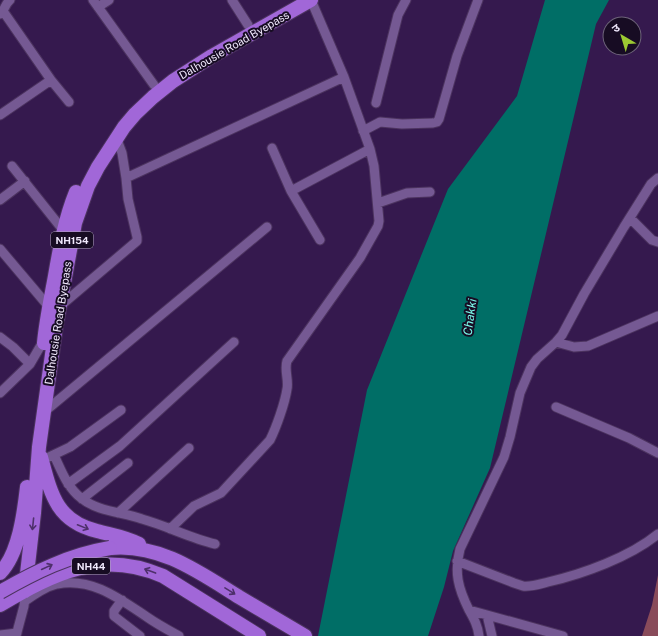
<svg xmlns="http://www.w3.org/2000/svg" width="658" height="636" viewBox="0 0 658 636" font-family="'Public Sans','Noto Sans Devanagari',sans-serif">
  <rect width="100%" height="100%" fill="#35194e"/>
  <path fill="#894b5a" d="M658,575V636H642L652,605Z"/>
  <path fill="#006e66" d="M545,0H609L596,24L490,468L453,551L444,587L428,636H318L367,390L448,189L517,96Z"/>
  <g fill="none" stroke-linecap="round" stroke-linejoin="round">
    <defs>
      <path id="minor" d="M93,0L154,85
        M232,0L248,25
        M98,7L109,0
        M3,11L51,80L69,102
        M0,14C5,10 5,4 10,0
        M376,103L398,15L406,0
        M0,115L51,80
        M363,131L380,122L402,124L433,123L437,122L439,119L457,56L478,0
        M272,148L291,191
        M12,166L63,230
        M126,178L344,77
        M0,200L25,181
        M378,203L407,193L430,192
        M630,218L652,240L658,242
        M320,240L291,191L370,149
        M0,249L49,307
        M59,307L137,241V237L128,199L126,178L122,153L116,137
        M0,337L13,347L30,364
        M556,342L574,347L588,346L658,316
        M0,393L30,364L44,340
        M556,407L629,438L658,453
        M44,412L267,227
        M54,455C61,470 67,487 81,498C98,512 123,512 142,519C167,526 190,538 215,544
        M49,457L70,447L121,410
        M68,484L120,446L234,342
        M82,499L128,463
        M118,513L189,448
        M170,529L194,506L221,493L270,440C276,428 285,403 287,389C289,380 284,370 287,361L360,258L378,226L379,221L374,166L370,149L344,77L311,0
        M457,561L514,583C517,584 520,585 523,586C531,587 540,584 548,582C583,574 630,557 658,534
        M122,600L114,611V616L140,636
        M25,601C35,594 45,587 57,584C92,577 120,599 147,617C157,624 168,630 179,636
        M469,610L563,636
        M487,615L492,636
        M0,635L17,633
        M16,636L24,606L25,597
        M479,636C478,626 474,619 469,610C458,588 454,572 460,549L504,457L510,437L520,393L531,367L537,359L556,342L562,335L584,294L624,227L651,184L658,178"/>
      <path id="highway" d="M44,343C46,321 51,298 55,276C60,247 65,219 76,192
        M41,457C51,494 56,521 97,531C112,535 126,537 139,544
        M110,548C159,543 199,572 239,597C261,610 283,623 305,636
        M0,573C19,554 24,513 27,487
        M25,591L34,513L39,447L56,326L75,223L88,186L98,167L124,127L135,114L153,97L173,81L212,56L311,0
        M0,605C54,573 101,549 163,576L259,636"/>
    </defs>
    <use href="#minor" stroke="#4c335f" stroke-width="11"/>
    <use href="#highway" stroke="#4c335f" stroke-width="16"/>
    <use href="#minor" stroke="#755993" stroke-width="9"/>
    <use href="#highway" stroke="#a167d8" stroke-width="14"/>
    <defs>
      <path id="highway-bridge" d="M0,592C35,572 69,555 110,548"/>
    </defs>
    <use href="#highway-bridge" stroke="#4c335f" stroke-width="16" stroke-linecap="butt"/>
    <use href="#highway-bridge" stroke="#a167d8" stroke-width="14"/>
  </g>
  <defs><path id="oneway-shaft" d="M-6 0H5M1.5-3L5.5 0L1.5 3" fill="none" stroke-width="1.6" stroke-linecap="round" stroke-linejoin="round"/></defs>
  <g stroke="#4e306b">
    <use href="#oneway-shaft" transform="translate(33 524) rotate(96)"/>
    <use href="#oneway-shaft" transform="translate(83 527) rotate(22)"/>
    <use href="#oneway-shaft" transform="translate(47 567) rotate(-25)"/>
    <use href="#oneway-shaft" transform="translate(150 571) rotate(-160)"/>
    <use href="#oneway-shaft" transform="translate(230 591) rotate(32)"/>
  </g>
  <g text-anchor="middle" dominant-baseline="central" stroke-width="4" stroke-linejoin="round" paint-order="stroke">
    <g fill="#170c23" stroke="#b0a7bc" stroke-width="1">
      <rect x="51" y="232" width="42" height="16" rx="3"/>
      <rect x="72" y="558" width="38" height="16" rx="3"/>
    </g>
    <g font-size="10" font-weight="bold" fill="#f1e9fd">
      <text x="72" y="240">NH154</text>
      <text x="91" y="566">NH44</text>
    </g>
    <g font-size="11" fill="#f1e9fd" stroke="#170c23">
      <text transform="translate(234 45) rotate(-30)">Dalhousie Road Byepass</text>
      <text transform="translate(58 323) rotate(-81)">Dalhousie Road Byepass</text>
    </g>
    <g font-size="12" font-style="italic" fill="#7dfced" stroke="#170c23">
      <text transform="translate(470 317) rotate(-82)">Chakki</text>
    </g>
  </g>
  <g transform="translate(622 36) rotate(322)"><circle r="19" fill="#170c23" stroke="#6e647a"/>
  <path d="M0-3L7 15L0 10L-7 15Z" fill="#9cca32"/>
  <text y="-6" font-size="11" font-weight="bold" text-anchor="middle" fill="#f1e9fd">उ</text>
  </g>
</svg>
